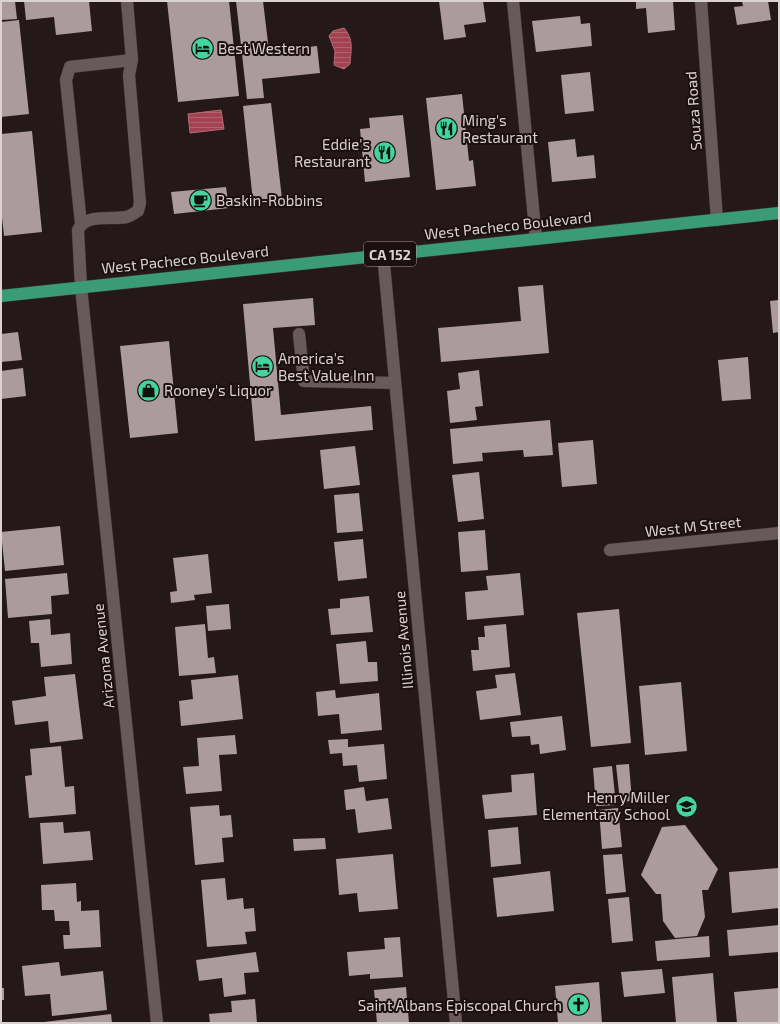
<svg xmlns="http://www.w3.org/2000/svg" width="780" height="1024" viewBox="0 0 780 1024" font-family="'Exo 2',sans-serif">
  <defs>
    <pattern id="water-rules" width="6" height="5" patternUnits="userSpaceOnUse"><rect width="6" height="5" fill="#a24251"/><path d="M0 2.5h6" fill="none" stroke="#b26571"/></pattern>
  </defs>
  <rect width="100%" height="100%" fill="#251819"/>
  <path fill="url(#water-rules)" stroke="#b36d78" d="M344,28C354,39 351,50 350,64L344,69L334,65L335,51L329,36L333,31Z
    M221,110L224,129L190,133L188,114Z"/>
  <path fill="#ac9b9c" d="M1,1H15L17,19L1,20Z
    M24,1H89L92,31L56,35L54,17L26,20Z
    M167,1H229L239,96L178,102Z
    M236,1H263L269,51L317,46L320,73L262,79L264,98L247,99Z
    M439,1H483L486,22L464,25L466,37L444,40Z
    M636,1H673L675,30L648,33L646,8L636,9Z
    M742,1H768L771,20L737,25L734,7L743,6Z
    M580,16L581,24L590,23L592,46L536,52L532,21Z
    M19,20L29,114L1,117V22Z
    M590,72L594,111L565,114L561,75Z
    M462,94L469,161L473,160L476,186L436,190L426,98Z
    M271,103L282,199L253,202L243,106Z
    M403,115L410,177L365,182L360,129L370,128L369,118Z
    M32,131L42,232L4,236L1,208V134Z
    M575,139L577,157L594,155L596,178L552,182L548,142Z
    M226,187L229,208L174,214L171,192Z
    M543,285L549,353L441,362L438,328L521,321L518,287Z
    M313,298L315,325L273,328L281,415L371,406L373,430L255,441L243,304Z
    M779,300V332L773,333L770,301Z
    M18,332L22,360L1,362V334Z
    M169,341L178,433L130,438L120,346Z
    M748,357L751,399L722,401L718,360Z
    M23,368L26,396L1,399V371Z
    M479,370L483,406L475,407L477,420L450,423L447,391L460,389L458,373Z
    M550,420L553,455L524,457L523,450L482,453L483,461L453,464L450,429Z
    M593,440L597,484L562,487L558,443Z
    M355,446L360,485L324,489L320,450Z
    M479,472L484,519L458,522L452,475Z
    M359,493L363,531L337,533L334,495Z
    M60,526L64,565L5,571L1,532Z
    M485,530L488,570L461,572L458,532Z
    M363,539L367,578L338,581L334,542Z
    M208,554L212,593L194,595L195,600L171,603L170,592L177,591L173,558Z
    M67,573L69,594L51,596L52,614L8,618L5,579Z
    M520,573L524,615L467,620L465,592L488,590L486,576Z
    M369,596L373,632L331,635L328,609L340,608V599Z
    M229,604L231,629L208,631L206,606Z
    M619,609L631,743L591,747L577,613Z
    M50,619L51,635L70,633L72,664L41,667L39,643H31L29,621Z
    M205,624L208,658L214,657L216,673L179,676L175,627Z
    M506,624L510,667L473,671L471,650H479L478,637H485L484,626Z
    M366,641L368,662H377L378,681L340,684L336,644Z
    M515,673L521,715L480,720L476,691L497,688L495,675Z
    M75,674L83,739L50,743L48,721L15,725L12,701L46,696L44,677Z
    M238,675L243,719L181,726L179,701L193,699L191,680Z
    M681,682L687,751L645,755L639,686Z
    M335,690L336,698L379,693L382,730L341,734L339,714L318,716L316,692Z
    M562,716L566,750L540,754L539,744L531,745L530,736L512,737L510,722Z
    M235,735L237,754L219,755L222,791L186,794L183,767L199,766L197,738Z
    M348,739V747L384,744L387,779L359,782L357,765L343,766L342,753L330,754L328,740Z
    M61,746L65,787L74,786L76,814L29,818L25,776L32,775L30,749Z
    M629,764L632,801L620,802L616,765Z
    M612,766L616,805L596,806L593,768Z
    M534,773L537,815L485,819L482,795L512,792L511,775Z
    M364,787L366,801L388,798L392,829L358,833L355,809L346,810L344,790Z
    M219,805L220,816L231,815L233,837L222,838L224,862L195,865L190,807Z
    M618,808L622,847L602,849L599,810Z
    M63,822L64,833L90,831L93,860L43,864L40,823Z
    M685,825L718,869L708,890H702L705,917L697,936L675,938L663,921L661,894H656L641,875L662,827Z
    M518,827L521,864L491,867L488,830Z
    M325,838L326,849L294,851L293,839Z
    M393,854L398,909L359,912L357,893L339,895L336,859Z
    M622,854L626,892L606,894L603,855Z
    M779,868V908L732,913L729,872Z
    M550,871L554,911L497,917L493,878Z
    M225,878L227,900L243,898L244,909L254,908L256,931L245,932L247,944L207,947L201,880Z
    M76,883L77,902L81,901V911L99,910L101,947L64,949L63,935H70L69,921H55L54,910H42L41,885Z
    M629,897L633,941L612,943L608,899Z
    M779,925V952L729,956L727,930Z
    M709,936L710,957L657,961L655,941Z
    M400,937L403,977L370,979V974L349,976L347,952L385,949L384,938Z
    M256,952L259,972L244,973L246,994L224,997L222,978L199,981L196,960Z
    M59,962L61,976L103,971L107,1010L52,1016L50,994L25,996L22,966Z
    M662,969L665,993L624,997L621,972Z
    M713,973L717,1023H676L672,977Z
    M599,982L602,1023H558L555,986Z
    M406,987L409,1023H377L374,990Z
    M1,988H4V1000H1Z
    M779,988V1023H737L734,992Z
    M255,999L257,1023H210L209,1014L232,1012L231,1001Z
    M111,1014L112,1023H44V1022Z"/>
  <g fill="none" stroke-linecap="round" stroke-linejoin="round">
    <defs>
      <path id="minor" d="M127,1L132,60L129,75L140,203L138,211C134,213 131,216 127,217C110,220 86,213 78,230L81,287L157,1023
        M513,1L536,239
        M701,1L717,220
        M81,224L66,80L70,67L132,60
        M383,254L456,1023
        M299,334L304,381L395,383
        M610,550L779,533"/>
      <path id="highway" d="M1,296L779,213"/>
    </defs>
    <use href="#minor" stroke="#3e3536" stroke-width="13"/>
    <use href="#highway" stroke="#3e3536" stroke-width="13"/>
    <use href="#minor" stroke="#68595a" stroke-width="12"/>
    <use href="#highway" stroke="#399c77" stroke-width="12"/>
  </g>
  <defs>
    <symbol id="hotel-disc" viewBox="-11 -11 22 22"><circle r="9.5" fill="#43d4a0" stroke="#1b0f10"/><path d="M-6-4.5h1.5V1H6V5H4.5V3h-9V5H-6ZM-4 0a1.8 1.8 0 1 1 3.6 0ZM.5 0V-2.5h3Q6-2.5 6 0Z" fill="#111"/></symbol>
    <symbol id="restaurant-disc" viewBox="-11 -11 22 22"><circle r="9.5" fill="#43d4a0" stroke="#1b0f10"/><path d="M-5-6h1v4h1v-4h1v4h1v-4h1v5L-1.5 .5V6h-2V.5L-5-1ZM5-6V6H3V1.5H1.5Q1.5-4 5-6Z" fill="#111"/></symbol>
    <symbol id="cafe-disc" viewBox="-11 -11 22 22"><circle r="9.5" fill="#43d4a0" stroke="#1b0f10"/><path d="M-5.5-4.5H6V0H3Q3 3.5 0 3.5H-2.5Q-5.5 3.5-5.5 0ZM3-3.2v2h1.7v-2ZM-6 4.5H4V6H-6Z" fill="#111"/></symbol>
    <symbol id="shop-disc" viewBox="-11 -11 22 22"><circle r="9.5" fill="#43d4a0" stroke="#1b0f10"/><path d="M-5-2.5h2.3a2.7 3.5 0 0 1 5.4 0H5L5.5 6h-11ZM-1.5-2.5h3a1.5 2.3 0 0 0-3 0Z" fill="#111"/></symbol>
    <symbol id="school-disc" viewBox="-11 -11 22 22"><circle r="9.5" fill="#43d4a0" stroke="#1b0f10"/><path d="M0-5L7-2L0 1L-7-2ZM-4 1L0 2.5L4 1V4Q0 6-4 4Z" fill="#111"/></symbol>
    <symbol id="church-disc" viewBox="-11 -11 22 22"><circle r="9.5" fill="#43d4a0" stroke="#1b0f10"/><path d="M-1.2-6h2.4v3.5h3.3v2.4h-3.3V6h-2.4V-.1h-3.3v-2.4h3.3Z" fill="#111"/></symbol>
  </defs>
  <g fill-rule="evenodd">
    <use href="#hotel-disc" x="190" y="36" width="25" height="25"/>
    <use href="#restaurant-disc" x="434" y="116" width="25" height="25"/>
    <use href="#restaurant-disc" x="372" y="140" width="25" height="25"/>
    <use href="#cafe-disc" x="188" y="188" width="25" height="25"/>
    <use href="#hotel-disc" x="250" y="354" width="25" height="25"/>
    <use href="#shop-disc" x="136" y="378" width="25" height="25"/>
    <use href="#school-disc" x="674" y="794" width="25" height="25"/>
    <use href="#church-disc" x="566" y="992" width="25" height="25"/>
  </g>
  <g text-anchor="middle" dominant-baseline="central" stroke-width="4" stroke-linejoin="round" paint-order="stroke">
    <rect fill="#1b0f10" stroke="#a19798" stroke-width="1" x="364" y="242" width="52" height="24" rx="3"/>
    <g font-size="14" font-weight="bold" fill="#dad1d2">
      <text x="390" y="254">CA 152</text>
    </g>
    <g font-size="15" fill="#dad1d2" stroke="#1b0f10" text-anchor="start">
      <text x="218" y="48">Best Western</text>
      <text x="462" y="120">Ming's<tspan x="462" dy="17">Restaurant</tspan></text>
      <text x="370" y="144" text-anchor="end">Eddie's<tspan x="370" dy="17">Restaurant</tspan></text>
      <text x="216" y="200">Baskin-Robbins</text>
      <text x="278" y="358">America's<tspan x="278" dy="17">Best Value Inn</tspan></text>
      <text x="164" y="390">Rooney's Liquor</text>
      <text x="670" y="797" text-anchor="end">Henry Miller<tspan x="670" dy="17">Elementary School</tspan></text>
      <text x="562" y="1005" text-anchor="end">Saint Albans Episcopal Church</text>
    </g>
    <g font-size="15" fill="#dad1d2" stroke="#1b0f10">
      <text transform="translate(693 111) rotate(-94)">Souza Road</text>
      <text transform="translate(508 225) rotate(-6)">West Pacheco Boulevard</text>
      <text transform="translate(185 259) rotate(-6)">West Pacheco Boulevard</text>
      <text transform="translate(693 526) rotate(-6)">West M Street</text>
      <text transform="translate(403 640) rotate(-95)">Illinois Avenue</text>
      <text transform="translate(103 656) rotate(-96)">Arizona Avenue</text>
    </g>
  </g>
  <rect width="780" height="1024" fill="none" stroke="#dad1d2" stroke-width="4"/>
</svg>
